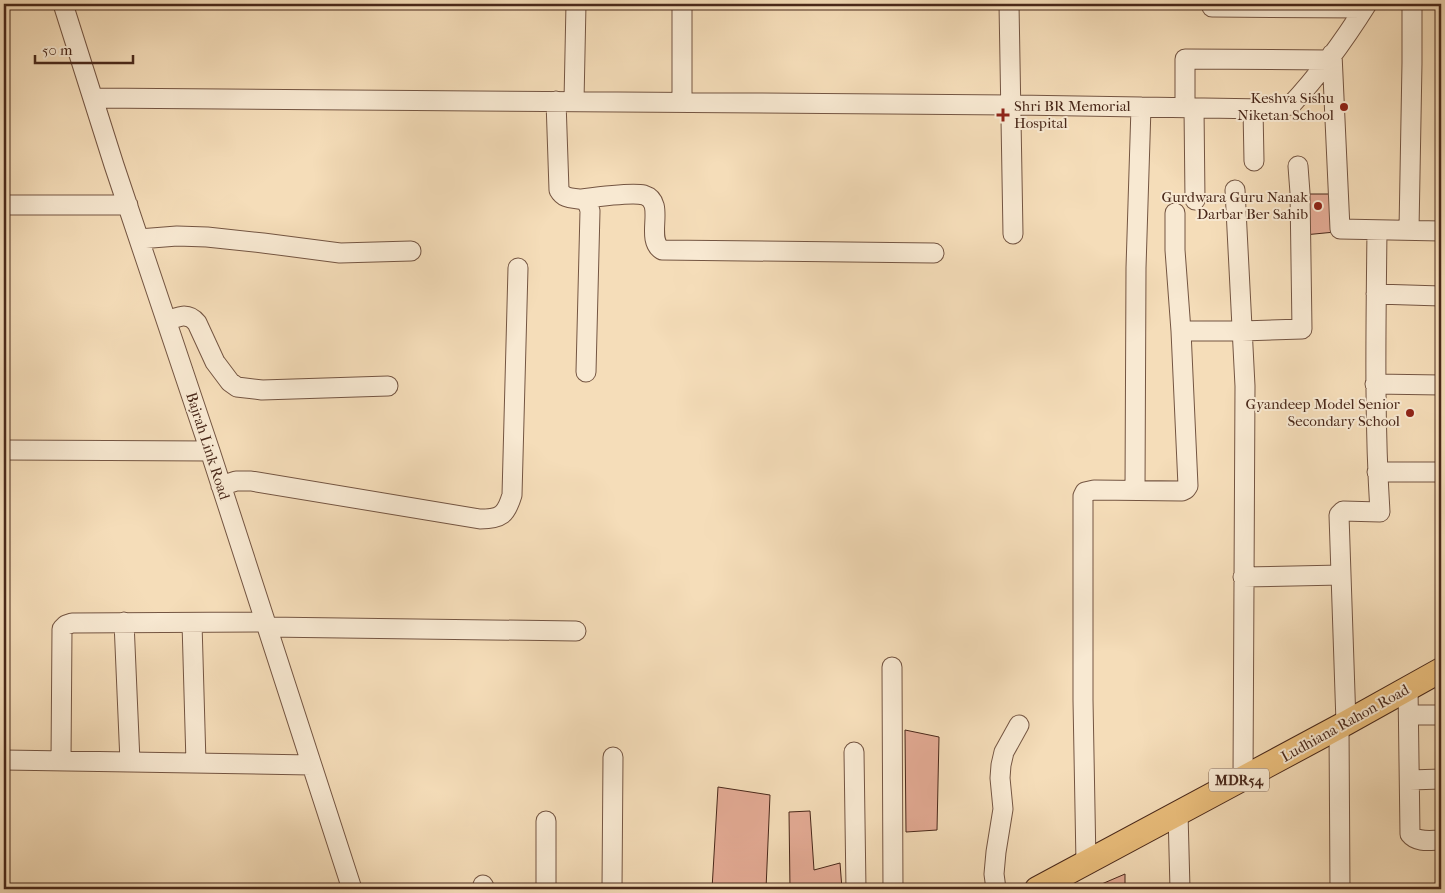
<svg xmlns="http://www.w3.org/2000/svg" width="1445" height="893" viewBox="0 0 1445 893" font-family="'IM FELL French Canon',serif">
  <rect width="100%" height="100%" fill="#f5ddb9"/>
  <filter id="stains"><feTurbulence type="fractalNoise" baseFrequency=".004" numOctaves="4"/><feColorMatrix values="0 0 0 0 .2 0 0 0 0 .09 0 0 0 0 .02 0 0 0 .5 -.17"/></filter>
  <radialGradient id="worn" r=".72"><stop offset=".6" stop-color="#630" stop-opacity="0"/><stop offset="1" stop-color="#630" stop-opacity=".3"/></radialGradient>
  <path fill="#e4ab95" stroke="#49281a" d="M1303,194H1332L1335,232L1304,235Z
    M905,730L939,737L937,830L906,832Z
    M718,787L770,795L766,889H712Z
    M810,811L814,870L840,863L842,889H790L789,812Z
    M1125,874V889H1090Z"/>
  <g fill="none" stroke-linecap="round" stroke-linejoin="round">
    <defs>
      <path id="minor" d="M63,4L114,165L210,451L352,889
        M1009,4L1013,234
        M1212,7L1364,8
        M1332,54L1340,229L1441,231
        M93,98L1011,105L1266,109L1291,105C1320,74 1345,39 1367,4
        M556,101L559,190C568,206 586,190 590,211L586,372
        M574,101L576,4
        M682,102V4
        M1185,107V59L1328,60
        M1194,108L1195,200
        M1253,109L1254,161
        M1235,190L1245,386L1243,779
        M581,199C596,197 631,192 644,195C667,202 644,239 662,250L934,253
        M4,205H128
        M1409,230L1412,63V4
        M139,239L177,236L207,237L263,243L340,253L411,251
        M1376,294L1441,296
        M167,322C178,316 188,312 197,323L215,362L230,382L237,387L262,390L388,386
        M1181,331H1242L1302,329L1300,193L1298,166
        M1375,384L1441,385
        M4,450L210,451
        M1377,472H1441
        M221,486L236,481H251L480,519C501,519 506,515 512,495L518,268
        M1135,490L1136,268L1141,107
        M1243,577L1341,575
        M124,622L130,762
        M192,623L196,763
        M267,627L576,631
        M892,667L893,889
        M1408,688L1410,834C1417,843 1431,840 1441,840
        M1409,715H1441
        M1346,723L1339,515L1343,511L1380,512C1374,418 1376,324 1377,230
        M1339,726L1340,889
        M854,752L856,889
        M4,760L311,765
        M61,761L62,629L66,625L72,623L265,622
        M1410,780L1441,779
        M1178,813L1180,889
        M1086,863L1083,700V496L1085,492L1094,490L1182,491L1186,489L1188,486L1181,331L1175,250V213
        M483,885L485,889
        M546,889V821
        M612,889L613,757
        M996,889L994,874L996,852L1003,809L1000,778L1001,765L1004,752L1019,725"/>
      <path id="major" d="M1037,889L1346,723L1441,670"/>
    </defs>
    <use href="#minor" stroke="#745542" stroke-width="21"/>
    <use href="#major" stroke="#49281a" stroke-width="26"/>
    <use href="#minor" stroke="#f8e9d2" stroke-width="19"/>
    <use href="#major" stroke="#eabe7c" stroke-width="24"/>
  </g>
  <g fill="#8f2418" stroke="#f8e9d2" stroke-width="2">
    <circle cx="1344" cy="107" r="5"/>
    <path d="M1000.5 107.5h5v5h5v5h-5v5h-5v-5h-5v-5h5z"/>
    <circle cx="1318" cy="206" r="5"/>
    <circle cx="1410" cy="413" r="5"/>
  </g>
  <g text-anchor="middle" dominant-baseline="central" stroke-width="4" stroke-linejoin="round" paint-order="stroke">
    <rect fill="#f8e9d2" stroke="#7e6251" stroke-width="1" x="1209" y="768.5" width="60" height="23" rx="4"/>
    <g font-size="14" font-weight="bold" fill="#49281a">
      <text x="1239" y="780">MDR54</text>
    </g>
    <g font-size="15" fill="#49281a" stroke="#f8e9d2" text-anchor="end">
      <text x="1334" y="98">Keshva Sishu<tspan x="1334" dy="17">Niketan School</tspan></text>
      <text x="1014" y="106" text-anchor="start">Shri BR Memorial<tspan x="1014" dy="17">Hospital</tspan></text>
      <text x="1308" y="197">Gurdwara Guru Nanak<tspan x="1308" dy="17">Darbar Ber Sahib</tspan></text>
      <text x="1400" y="404">Gyandeep Model Senior<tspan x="1400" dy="17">Secondary School</tspan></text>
    </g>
    <g font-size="15" fill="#49281a" stroke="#f8e9d2">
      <text transform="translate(208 446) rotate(72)">Bajrah Link Road</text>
      <text transform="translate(1345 723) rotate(-29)">Ludhiana Rahon Road</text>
    </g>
  </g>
  <rect width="1445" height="893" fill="none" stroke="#f5ddb9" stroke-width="20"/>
  <rect x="5" y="5" width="1435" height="883" fill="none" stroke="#49281a" stroke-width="2.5"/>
  <rect x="10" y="10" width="1425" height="873" fill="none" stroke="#49281a"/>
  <path d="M35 55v8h98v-8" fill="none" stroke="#49281a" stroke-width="2.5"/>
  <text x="42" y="55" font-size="15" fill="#49281a" stroke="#f8e9d2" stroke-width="4" paint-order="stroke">50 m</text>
  <rect width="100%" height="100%" filter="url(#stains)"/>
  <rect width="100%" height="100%" fill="url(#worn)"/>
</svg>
